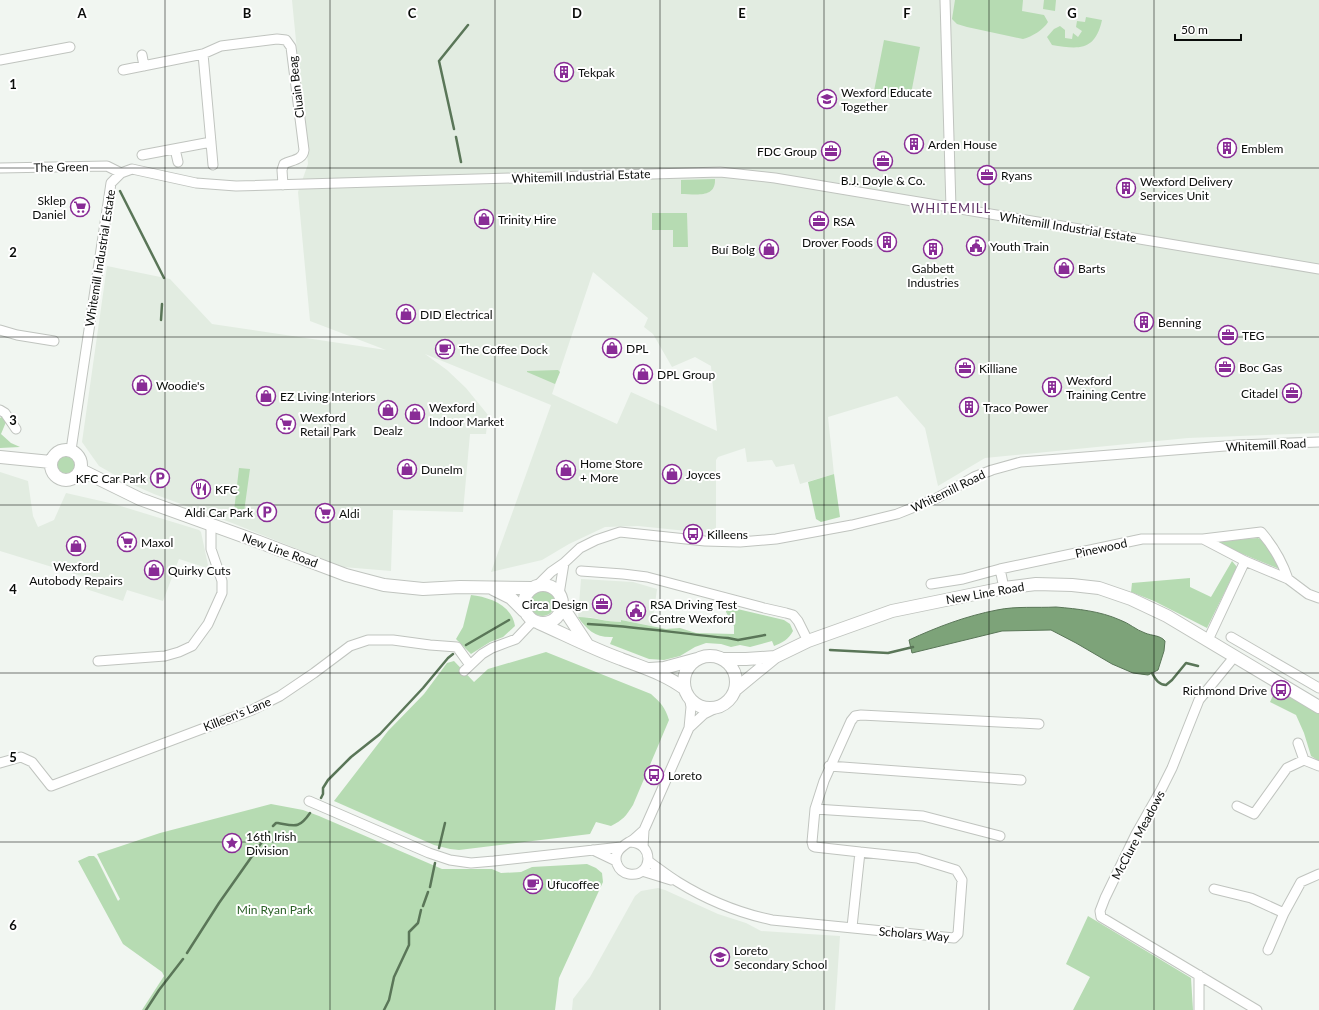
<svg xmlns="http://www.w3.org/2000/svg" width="1319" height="1010" viewBox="0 0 1319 1010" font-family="Lato,sans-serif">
  <rect width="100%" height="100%" fill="#f1f6f1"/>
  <path fill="#e2ece1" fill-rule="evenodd" d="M292,0H1319V433L1188,438L985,458L938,486L925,428L897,396L828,417L834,474L800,484L794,464L776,467L772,460L747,462L745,448L718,457L716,460V534L638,526L605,527L569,544L542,560L491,572L551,405L425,354L447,370L466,388L488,415L486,434H470L463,512L393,510L391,571L343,567L232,523L154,494L129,483L99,466L82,442L107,266L170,279L212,324L386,350L310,321L298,192L308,164ZM593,272L648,318L644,327L653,334L672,367L695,357L711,366L717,431L631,392L617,424L552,394Z
    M0,472L28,481L33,516L38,527L54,520L66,493L114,504L199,530L201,532L208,565L207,568L179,559L163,601L127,590L123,601L86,589L88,578L0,551Z
    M581,579L633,582L657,589L652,626L621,620V622H613L589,617H578Z
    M658,888L665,890L718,914L746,923L761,931L840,936L835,1010H572L573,999L590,977L635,896L641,891Z"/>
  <path fill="#b6dbb2" d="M955,0H1023L1022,11L1044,15L1048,22C1044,29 1032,37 1023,39L967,27L957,24L952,19Z
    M1044,0H1056L1055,11L1043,9Z
    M1086,17L1102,20C1095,52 1078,49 1052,45L1047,37L1054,29L1060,26L1065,30V38L1072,39L1073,33L1078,37L1082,31L1076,27L1077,21L1085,22Z
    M884,40L920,47L910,99L874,91Z
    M715,179C716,199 695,194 681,194V180Z
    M652,213H687L688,247H673V230H652Z
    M558,370L560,372L555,384L527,372V371Z
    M3,416L6,422L1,434L11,443L20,447L0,448V418Z
    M56 464a10 10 0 1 1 20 0a10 10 0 1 1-20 0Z
    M239,468L250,469L244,512L234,511Z
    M834,474L840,517L821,522L816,519L808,482Z
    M1258,538L1265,542L1282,570L1218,544L1217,541Z
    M1232,561L1237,567L1207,628L1154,601L1131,592L1132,583L1190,578V587L1211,597Z
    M529 603a13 13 0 1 1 26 0a13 13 0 1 1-26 0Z
    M471,595C489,597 512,605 515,626L503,637L490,642L471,654L456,639L463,627Z
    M718,606L729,607L784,620L790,624L793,631C789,639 782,643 774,646L772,641L750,647L740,645L731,647L721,644L706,643L695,647L680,656L664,660L649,659L610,644L613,637C596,638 587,630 578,617C593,617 606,622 621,622V620L666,629L680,628L696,633L734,634V626L726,612V610Z
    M546,652L651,694C661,703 665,707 669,720L633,805C626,816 623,820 611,826L596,822L590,834L459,850L450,849L434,845L334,801L388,731L424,694L447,663L454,661L474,682L488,669Z
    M1276,689L1319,714V761L1311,756L1304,733L1296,715L1270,702Z
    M271,804L303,810L319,816L442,869H492L501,873L521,872L532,867L587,864L596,868L602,873L603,882L559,978L555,1010H142L164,976L162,972L123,944L78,861L89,856H94L97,859L118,901L120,899L97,854L160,833Z
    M1088,916L1191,978L1193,1010H1073L1090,977L1066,964Z"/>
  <path fill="#7da379" stroke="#5a7658" d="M1056,607C1078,609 1100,611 1120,620C1129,623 1136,630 1145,633C1152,636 1160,635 1165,641L1164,651L1158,670L1148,675L1133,673L1112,664L1076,643L1051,630L1002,631L912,653L909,640C937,627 966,616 997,610C1016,606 1037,608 1056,607Z"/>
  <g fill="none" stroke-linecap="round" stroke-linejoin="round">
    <path stroke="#5a7658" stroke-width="2.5" d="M454,129L439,61L468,25
      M456,137L461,162
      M120,191L164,278
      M161,320L162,304
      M588,624C635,626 681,634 728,638L738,640L765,635
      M466,645L509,620
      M830,650L888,653L913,647
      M1152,673C1155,678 1158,685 1166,685L1172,680L1186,663L1198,666
      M321,798L323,794V788L328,780L351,757L380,734L423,688L448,658L453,654
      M273,826L276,823H278C295,826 299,829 310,813
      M439,848L445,823
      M430,887L435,863
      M423,906L428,892
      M187,953L219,903L269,832
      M146,1010L159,990L183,959
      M384,1010L389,1000L394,977L409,945V932L418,923L421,910"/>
    <defs>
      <path id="minor" d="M945,0L951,208
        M203,54L213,165
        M142,55L144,66
        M0,60L70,47
        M123,70L203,54L221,46L277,39L286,40L291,47L304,150C303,160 292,160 284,164L282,170L283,185
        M175,149L178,162
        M142,155L211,142
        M0,168L107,166L121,173
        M0,330L17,335L54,341
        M0,410L5,413L16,429
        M71,450L111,183L121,173L132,169L196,183L236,186L720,172L775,178L1319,269
        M1203,539L1261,532C1274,547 1282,561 1288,579
        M1000,569L1004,588
        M581,571L623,574L647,577L764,608L786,613L793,615L798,621L808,641
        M931,584L963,579L1000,569L1142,539H1203L1245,561L1288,579L1308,594L1319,598
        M538,585L551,572L564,563L580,548L596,540L620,532L705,541L740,542L776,539L852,525L897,514L937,498L974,477L992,470L1021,462L1238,445L1319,442
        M559,594L564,563
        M1231,637L1319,688
        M1208,640L1245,561
        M1235,656L1199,700L1172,768L1161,790L1136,834L1105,898L1100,911L1101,917L1257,1010
        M98,661L165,656L179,652L192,646L208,624L222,593V581L211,549V525
        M464,671L482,654L492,648L516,639L533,621
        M689,728L704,714L718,707
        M1298,743L1304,760
        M0,763L21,757L32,762L51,786L252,710L280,696L314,673L350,646L368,640H393L430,645L457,647L470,665
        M829,766L1021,780
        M309,801L429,853L450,860L471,863L494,861L621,847
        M1237,806L1254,814L1287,768L1304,760L1319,766
        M815,809L923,816L1000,836
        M630,842C656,843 652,878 629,874C623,873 619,869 617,864C613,853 621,847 629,842C634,840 639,834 644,830
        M643,847L644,830L689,728L691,707L689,696
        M593,850L616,861
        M860,852L815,847L813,846L812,842L815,809L824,781L851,721L855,716L861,715L1039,724
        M648,861C658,868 668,876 678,882C707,900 739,913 772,920L954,938L958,934L962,880L956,870L917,858L860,852L852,927
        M642,871L671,880
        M1214,889L1251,898L1284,913
        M1268,950L1284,913L1301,882L1319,874
        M1199,975V1010"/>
      <path id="major" d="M51 465a15 15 0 1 1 30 0a15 15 0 1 1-30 0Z
        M0,457L51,462
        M81,470L140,499L259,542L346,575L384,585L423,589L460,587L532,588
        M524 604a19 19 0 1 1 38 0a19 19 0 1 1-38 0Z
        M493,589L511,598L524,611
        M562,606L587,644
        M539,623C566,635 593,649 621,659C644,668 665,674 685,689
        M684 682a26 26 0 1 1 52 0a26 26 0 1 1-52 0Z
        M723,659H746L775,657
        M650,669L664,668L697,659
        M736,689L775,657L808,641L892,611L1004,588L1036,584L1072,585L1099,588L1131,599L1167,616L1319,707"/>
    </defs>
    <use href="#minor" stroke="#c0c4bf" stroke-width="11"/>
    <use href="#major" stroke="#c0c4bf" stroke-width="14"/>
    <use href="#minor" stroke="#fff" stroke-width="9"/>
    <use href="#major" stroke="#fff" stroke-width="12"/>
  </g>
  <path fill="none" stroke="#0a0c0a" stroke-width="1" stroke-opacity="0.55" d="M165,0V1010M330,0V1010M495,0V1010M660,0V1010M824,0V1010M989,0V1010M1154,0V1010M0,168H1319M0,337H1319M0,505H1319M0,673H1319M0,842H1319"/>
  <defs>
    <symbol id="building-ring" viewBox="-11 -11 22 22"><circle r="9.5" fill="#fff" stroke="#892c96" stroke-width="1.5"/><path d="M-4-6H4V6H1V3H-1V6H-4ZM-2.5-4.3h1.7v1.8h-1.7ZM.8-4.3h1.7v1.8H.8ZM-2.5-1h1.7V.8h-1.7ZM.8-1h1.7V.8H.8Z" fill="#892c96"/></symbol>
    <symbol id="school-ring" viewBox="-11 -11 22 22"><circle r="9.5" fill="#fff" stroke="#892c96" stroke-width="1.5"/><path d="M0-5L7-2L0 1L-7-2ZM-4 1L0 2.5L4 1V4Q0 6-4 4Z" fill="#892c96"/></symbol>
    <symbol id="office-ring" viewBox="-11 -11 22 22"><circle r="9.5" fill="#fff" stroke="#892c96" stroke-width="1.5"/><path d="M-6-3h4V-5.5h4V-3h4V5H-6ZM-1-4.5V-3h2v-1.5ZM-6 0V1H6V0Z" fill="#892c96"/></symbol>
    <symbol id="supermarket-ring" viewBox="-11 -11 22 22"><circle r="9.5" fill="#fff" stroke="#892c96" stroke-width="1.5"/><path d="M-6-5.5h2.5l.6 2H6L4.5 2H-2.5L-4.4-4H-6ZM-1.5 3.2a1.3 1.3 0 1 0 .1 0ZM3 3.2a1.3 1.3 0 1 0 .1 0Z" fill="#892c96"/></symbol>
    <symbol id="shop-ring" viewBox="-11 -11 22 22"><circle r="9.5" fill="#fff" stroke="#892c96" stroke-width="1.5"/><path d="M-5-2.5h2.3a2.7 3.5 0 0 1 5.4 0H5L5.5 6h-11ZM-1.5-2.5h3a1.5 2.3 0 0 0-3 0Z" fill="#892c96"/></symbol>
    <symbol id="civic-ring" viewBox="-11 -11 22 22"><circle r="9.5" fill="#fff" stroke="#892c96" stroke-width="1.5"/><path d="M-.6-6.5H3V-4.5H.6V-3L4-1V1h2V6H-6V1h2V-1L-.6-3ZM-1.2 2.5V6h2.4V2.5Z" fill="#892c96"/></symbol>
    <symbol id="cafe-ring" viewBox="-11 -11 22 22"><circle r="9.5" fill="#fff" stroke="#892c96" stroke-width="1.5"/><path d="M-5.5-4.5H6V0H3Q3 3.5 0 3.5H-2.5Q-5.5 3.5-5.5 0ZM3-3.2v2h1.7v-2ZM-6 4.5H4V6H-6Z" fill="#892c96"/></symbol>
    <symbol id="parking-ring" viewBox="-11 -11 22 22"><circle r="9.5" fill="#fff" stroke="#892c96" stroke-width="1.5"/><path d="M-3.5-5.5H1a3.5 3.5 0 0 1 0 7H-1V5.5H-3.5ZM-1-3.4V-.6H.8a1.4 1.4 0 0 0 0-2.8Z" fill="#892c96"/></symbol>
    <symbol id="restaurant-ring" viewBox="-11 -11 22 22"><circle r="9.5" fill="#fff" stroke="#892c96" stroke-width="1.5"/><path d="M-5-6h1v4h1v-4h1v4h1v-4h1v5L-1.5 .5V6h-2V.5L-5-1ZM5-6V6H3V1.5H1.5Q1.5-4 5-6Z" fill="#892c96"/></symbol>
    <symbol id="bus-ring" viewBox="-11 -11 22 22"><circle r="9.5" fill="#fff" stroke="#892c96" stroke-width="1.5"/><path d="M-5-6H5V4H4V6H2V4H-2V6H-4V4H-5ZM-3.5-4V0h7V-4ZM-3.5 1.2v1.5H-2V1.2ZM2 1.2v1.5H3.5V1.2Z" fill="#892c96"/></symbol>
    <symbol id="sight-ring" viewBox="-11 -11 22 22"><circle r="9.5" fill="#fff" stroke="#892c96" stroke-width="1.5"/><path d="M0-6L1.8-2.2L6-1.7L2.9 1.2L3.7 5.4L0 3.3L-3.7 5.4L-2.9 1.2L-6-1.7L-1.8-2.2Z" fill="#892c96"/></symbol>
  </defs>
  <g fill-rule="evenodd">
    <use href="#building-ring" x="553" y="61" width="22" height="22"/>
    <use href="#school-ring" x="816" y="88" width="22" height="22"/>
    <use href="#building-ring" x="903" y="133" width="22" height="22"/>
    <use href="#building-ring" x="1216" y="137" width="22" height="22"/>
    <use href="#office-ring" x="820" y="140" width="22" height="22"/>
    <use href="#office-ring" x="872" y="150" width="22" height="22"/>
    <use href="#office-ring" x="976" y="164" width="22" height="22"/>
    <use href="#building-ring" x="1115" y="177" width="22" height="22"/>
    <use href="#supermarket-ring" x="69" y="196" width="22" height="22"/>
    <use href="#shop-ring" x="473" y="208" width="22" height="22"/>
    <use href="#office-ring" x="808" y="210" width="22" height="22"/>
    <use href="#building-ring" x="876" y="231" width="22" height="22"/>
    <use href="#civic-ring" x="965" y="235" width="22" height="22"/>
    <use href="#shop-ring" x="758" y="238" width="22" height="22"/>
    <use href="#building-ring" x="922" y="238" width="22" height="22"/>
    <use href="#shop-ring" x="1053" y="257" width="22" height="22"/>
    <use href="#shop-ring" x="395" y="303" width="22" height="22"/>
    <use href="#building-ring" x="1133" y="311" width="22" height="22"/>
    <use href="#office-ring" x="1217" y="324" width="22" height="22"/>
    <use href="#shop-ring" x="601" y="337" width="22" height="22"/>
    <use href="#cafe-ring" x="434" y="338" width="22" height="22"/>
    <use href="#office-ring" x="1214" y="356" width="22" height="22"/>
    <use href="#office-ring" x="954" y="357" width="22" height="22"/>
    <use href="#shop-ring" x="632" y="363" width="22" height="22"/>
    <use href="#shop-ring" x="131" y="374" width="22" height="22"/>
    <use href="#building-ring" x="1041" y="376" width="22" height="22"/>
    <use href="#office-ring" x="1281" y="382" width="22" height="22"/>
    <use href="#shop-ring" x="255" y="385" width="22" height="22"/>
    <use href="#building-ring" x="958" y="396" width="22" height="22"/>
    <use href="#shop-ring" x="377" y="399" width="22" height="22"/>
    <use href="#shop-ring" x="404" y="403" width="22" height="22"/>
    <use href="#supermarket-ring" x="275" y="413" width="22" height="22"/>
    <use href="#shop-ring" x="396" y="458" width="22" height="22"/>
    <use href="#shop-ring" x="555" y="459" width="22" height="22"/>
    <use href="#shop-ring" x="661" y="463" width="22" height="22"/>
    <use href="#parking-ring" x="149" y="467" width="22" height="22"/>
    <use href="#restaurant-ring" x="190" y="478" width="22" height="22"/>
    <use href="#parking-ring" x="256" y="501" width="22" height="22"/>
    <use href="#supermarket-ring" x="314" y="502" width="22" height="22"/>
    <use href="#bus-ring" x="682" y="523" width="22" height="22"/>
    <use href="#supermarket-ring" x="116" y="531" width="22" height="22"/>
    <use href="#shop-ring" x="65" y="535" width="22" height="22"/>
    <use href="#shop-ring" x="143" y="559" width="22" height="22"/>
    <use href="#office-ring" x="591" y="593" width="22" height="22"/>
    <use href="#civic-ring" x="625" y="600" width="22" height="22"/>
    <use href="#bus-ring" x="1270" y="679" width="22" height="22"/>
    <use href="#bus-ring" x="643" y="764" width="22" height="22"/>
    <use href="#sight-ring" x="221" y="832" width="22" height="22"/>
    <use href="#cafe-ring" x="522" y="873" width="22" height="22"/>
    <use href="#school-ring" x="709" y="946" width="22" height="22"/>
  </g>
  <g text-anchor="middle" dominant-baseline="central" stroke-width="4" stroke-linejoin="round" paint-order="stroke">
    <g font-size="12" fill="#0a0c0a" stroke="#fff" text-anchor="start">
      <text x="578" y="72">Tekpak</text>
      <text x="841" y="92">Wexford Educate<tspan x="841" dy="14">Together</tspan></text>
      <text x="928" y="144">Arden House</text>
      <text x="1241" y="148">Emblem</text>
      <text x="817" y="151" text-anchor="end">FDC Group</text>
      <text x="1001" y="175">Ryans</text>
      <text x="883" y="180" text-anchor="middle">B.J. Doyle &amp; Co.</text>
      <text x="1140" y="181">Wexford Delivery<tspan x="1140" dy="14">Services Unit</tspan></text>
      <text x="66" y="200" text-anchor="end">Sklep<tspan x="66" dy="14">Daniel</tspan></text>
      <text x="498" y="219">Trinity Hire</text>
      <text x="833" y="221">RSA</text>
      <text x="873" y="242" text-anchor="end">Drover Foods</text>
      <text x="990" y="246">Youth Train</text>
      <text x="755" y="249" text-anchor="end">Buí Bolg</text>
      <text x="933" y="268" text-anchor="middle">Gabbett<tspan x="933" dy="14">Industries</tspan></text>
      <text x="1078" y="268">Barts</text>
      <text x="420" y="314">DID Electrical</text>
      <text x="1158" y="322">Benning</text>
      <text x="1242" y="335">TEG</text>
      <text x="626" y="348">DPL</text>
      <text x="459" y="349">The Coffee Dock</text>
      <text x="1239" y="367">Boc Gas</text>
      <text x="979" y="368">Killiane</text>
      <text x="657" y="374">DPL Group</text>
      <text x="1066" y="380">Wexford<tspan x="1066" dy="14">Training Centre</tspan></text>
      <text x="156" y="385">Woodie's</text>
      <text x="1278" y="393" text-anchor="end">Citadel</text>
      <text x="280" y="396">EZ Living Interiors</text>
      <text x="429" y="407">Wexford<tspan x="429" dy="14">Indoor Market</tspan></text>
      <text x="983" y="407">Traco Power</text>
      <text x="300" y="417">Wexford<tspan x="300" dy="14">Retail Park</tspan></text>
      <text x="388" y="430" text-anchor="middle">Dealz</text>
      <text x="580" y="463">Home Store<tspan x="580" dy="14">+ More</tspan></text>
      <text x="421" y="469">DuneIm</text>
      <text x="686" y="474">Joyces</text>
      <text x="146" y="478" text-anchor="end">KFC Car Park</text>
      <text x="215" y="489">KFC</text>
      <text x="253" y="512" text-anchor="end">Aldi Car Park</text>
      <text x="339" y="513">Aldi</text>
      <text x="707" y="534">Killeens</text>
      <text x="141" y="542">Maxol</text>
      <text x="76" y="566" text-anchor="middle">Wexford<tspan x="76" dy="14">Autobody Repairs</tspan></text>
      <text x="168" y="570">Quirky Cuts</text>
      <text x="588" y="604" text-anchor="end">Circa Design</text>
      <text x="650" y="604">RSA Driving Test<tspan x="650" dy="14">Centre Wexford</tspan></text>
      <text x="1267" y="690" text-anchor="end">Richmond Drive</text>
      <text x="668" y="775">Loreto</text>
      <text x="246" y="836">16th Irish<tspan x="246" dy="14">Division</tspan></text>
      <text x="547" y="884">Ufucoffee</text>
      <text x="734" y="950">Loreto<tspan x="734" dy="14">Secondary School</tspan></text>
    </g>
    <g font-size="12" fill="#0a0c0a" stroke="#fff">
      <text transform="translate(296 87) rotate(-97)">Cluain Beag</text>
      <text transform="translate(61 167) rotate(-1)">The Green</text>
      <text transform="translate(581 176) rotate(-2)">Whitemill Industrial Estate</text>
      <text transform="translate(1068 227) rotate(9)">Whitemill Industrial Estate</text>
      <text transform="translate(100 258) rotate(-81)">Whitemill Industrial Estate</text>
      <text transform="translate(1266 445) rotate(-3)">Whitemill Road</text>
      <text transform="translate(948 491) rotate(-26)">Whitemill Road</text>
      <text transform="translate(1101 548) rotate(-12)">Pinewood</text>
      <text transform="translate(280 550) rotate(20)">New Line Road</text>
      <text transform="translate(985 593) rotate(-10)">New Line Road</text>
      <text transform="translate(237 714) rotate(-22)">Killeen's Lane</text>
      <text transform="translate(1138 835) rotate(-62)">McClure Meadows</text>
      <text transform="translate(914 934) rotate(5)">Scholars Way</text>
    </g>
    <g font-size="12" fill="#2a5f26" stroke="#fff">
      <text x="275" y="909">Min Ryan Park</text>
    </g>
    <g font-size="13" letter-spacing="1" fill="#603266" stroke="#fff">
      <text x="951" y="208">WHITEMILL</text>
    </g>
  </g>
  <g font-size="13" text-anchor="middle" font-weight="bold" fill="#0a0c0a" stroke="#fff" stroke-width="4" stroke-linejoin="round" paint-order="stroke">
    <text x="82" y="18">A</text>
    <text x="247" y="18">B</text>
    <text x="412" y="18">C</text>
    <text x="577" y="18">D</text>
    <text x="742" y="18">E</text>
    <text x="907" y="18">F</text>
    <text x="1072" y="18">G</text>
    <text x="13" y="89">1</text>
    <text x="13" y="257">2</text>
    <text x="13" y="425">3</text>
    <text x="13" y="594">4</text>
    <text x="13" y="762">5</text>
    <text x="13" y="930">6</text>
  </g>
  <path d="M1175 34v6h66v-6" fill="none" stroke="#0a0c0a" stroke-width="2"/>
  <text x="1181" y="34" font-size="12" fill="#0a0c0a" stroke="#ffffff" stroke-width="3" paint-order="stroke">50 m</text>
</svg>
